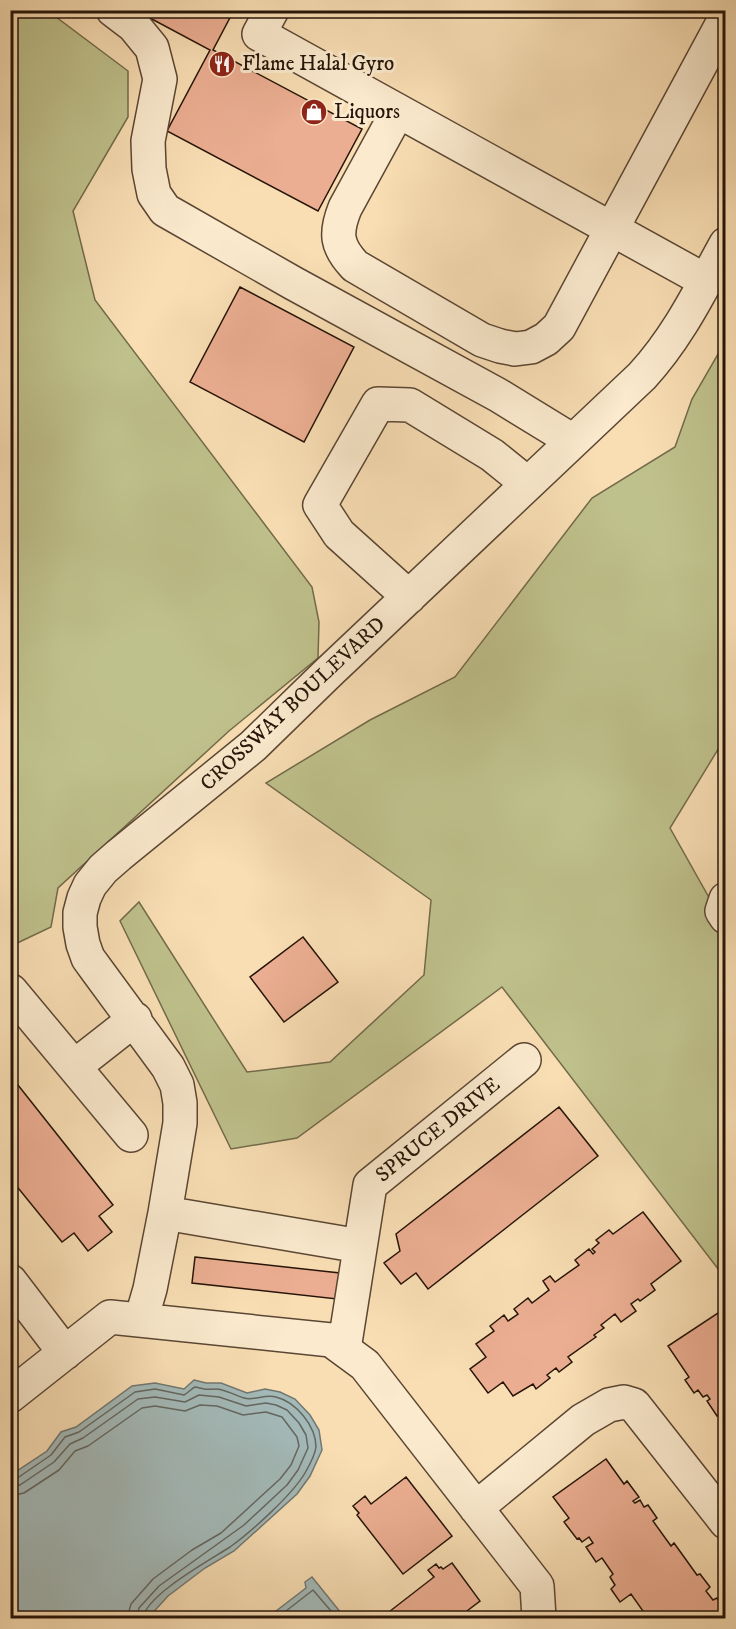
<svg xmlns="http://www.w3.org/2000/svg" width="736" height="1629" viewBox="0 0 736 1629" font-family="'IM FELL DW Pica',serif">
  <rect width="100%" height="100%" fill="#f9deb4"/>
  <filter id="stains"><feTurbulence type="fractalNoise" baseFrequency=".00333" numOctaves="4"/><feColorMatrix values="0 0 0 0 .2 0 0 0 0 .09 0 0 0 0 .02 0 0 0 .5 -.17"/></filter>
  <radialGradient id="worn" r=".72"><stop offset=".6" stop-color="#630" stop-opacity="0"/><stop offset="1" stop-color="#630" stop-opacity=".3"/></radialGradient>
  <path fill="#bfc18c" stroke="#726a4a" stroke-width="1.5" d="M10,11H48L128,71V117L73,211L95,300L312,587L319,622L318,658L229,731L58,888L51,927L11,946Z
    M725,342V738L670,828L725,926V1278L502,987L297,1138L231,1149L120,921L139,902L247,1072L330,1062L424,975L431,900L266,783L370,720L455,677L592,498L675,447L692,399Z"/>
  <path fill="#a3b9b8" stroke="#717772" stroke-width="1.5" d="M194,1380L206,1383H221L247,1393L265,1389L280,1392L295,1399L310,1415L319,1430L322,1450L310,1476L297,1494L234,1551L205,1568L168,1596L148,1618H11V1475L47,1451L61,1432L76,1427L132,1386L155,1383L184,1389Z
    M312,1577L341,1613L327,1618H267L306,1588L305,1582Z"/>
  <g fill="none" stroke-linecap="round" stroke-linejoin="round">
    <path stroke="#646660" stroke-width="1.5" d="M10,1480L16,1479L51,1455L65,1437L79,1432L135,1392L155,1389L184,1395C188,1393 192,1388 195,1387C197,1387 203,1389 204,1389C210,1390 217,1388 222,1390C230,1392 237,1396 244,1398C254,1401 265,1394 276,1397C296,1402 316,1426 316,1447C315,1455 309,1466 305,1473C292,1495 251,1532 230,1547C210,1560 146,1595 143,1618
      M10,1487L20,1485L54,1462L70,1444L83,1438L138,1399L155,1397L185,1402L199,1395L219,1397L246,1406L266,1403L276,1405L287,1410L299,1423L306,1435L308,1448L298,1470L287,1485L244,1525L159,1586L139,1608L136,1618
      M10,1496L24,1493L59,1470L75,1451L88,1446L142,1408L155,1406L185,1411L200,1405L217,1406L243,1415L266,1412L282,1417L297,1437L299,1446L291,1465L280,1479L221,1533L192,1550L153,1579L131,1604L127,1618
      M277,1618L313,1590L331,1611V1618"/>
  </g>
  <path fill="#ecae92" stroke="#251408" stroke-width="1.5" d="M135,10H234L213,50L362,129L318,211L167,131L210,50Z
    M240,287L354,347L304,442L190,382Z
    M303,937L338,982L284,1022L250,977Z
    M10,1075L113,1205L99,1216L112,1232L88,1251L74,1233L62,1242L10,1178Z
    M559,1107L598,1156L428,1289L416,1273L401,1284L384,1263L400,1251L396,1234Z
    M643,1212L681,1261L651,1284L655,1290L640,1301L638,1299L631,1304L636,1311L621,1322L615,1314L601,1325L604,1328L594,1335L596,1337L568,1357L572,1362L559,1372L556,1368L547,1375L550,1378L536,1389L533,1384L513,1396L503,1382L488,1393L470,1369L486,1357L476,1344L494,1331L490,1326L504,1315L508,1321L518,1314L514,1309L528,1298L532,1303L549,1290L543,1281L550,1276L555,1282L579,1265L575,1260L589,1249L593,1254L595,1252L592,1249L599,1243L596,1240L609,1230L613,1234Z
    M195,1257L340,1273L337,1299L192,1283Z
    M721,1311L726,1318V1421L721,1414L717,1416L707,1401L710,1399L707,1395L703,1397L698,1390L694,1393L685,1380L689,1377L668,1346Z
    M606,1459L624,1484L627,1481L639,1497L633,1501L635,1503L640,1500L644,1507L648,1505L657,1518L653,1521L671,1546L674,1543L697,1575L700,1574L710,1587L706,1591L713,1600L717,1598L726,1610V1614L723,1615L725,1618H638L636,1616L643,1611L631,1594L620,1602L611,1589L615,1585L610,1577L613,1574L602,1558L596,1562L586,1547L593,1543L589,1537L582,1542L579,1538L577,1539L564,1522L569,1518L553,1497Z
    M406,1477L452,1536L403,1574L357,1515L359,1513L353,1506L365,1496L371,1504Z
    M452,1563L480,1601L459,1617L460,1618H388L385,1615L434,1577L428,1570L436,1564L439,1568L441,1567L443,1569Z"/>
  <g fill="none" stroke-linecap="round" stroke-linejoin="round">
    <defs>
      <path id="minor" d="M113,10L134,26L152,48L160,79L148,141L149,169L154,194L165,210L293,283L498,395L573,441
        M272,10L259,34L706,281
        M398,111L345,208C335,233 336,246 355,266L482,340L500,346L515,349L531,347L546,339L559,327L726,17
        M409,597L339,534L320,505L378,404L410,405L492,455L528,484
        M726,899L722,911L726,917
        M11,991L131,1135
        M75,1066L135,1019
        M165,1213L360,1246
        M10,1281L65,1353
        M141,1320L150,1289L165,1213L180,1123V1103L177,1085L168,1067L96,969L88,958L83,944L80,927V913L84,898L90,885L103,869L119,855L253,746L328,673L642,376C678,337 700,291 726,244
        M344,1349L370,1185L524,1060
        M10,1396L110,1317L331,1340L365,1365L537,1586L539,1618
        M476,1508L583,1420L609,1405L624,1402L634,1405L726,1522"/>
    </defs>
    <use href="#minor" stroke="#5a4633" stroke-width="36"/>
    <use href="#minor" stroke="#fbeace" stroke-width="33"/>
  </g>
  <defs>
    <symbol id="restaurant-disc" viewBox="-11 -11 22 22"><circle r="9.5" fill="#8f2418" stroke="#fbeace"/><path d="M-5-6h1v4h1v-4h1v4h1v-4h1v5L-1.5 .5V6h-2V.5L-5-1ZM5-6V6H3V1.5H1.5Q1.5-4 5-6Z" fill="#fff"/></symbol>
    <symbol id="shop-disc" viewBox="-11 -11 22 22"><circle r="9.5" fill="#8f2418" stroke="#fbeace"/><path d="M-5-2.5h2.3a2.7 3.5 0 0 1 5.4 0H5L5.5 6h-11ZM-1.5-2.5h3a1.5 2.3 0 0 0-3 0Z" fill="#fff"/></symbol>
  </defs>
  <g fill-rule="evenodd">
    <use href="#restaurant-disc" x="207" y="49" width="30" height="30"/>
    <use href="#shop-disc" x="299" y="97" width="30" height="30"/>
  </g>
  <g text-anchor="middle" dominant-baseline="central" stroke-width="6" stroke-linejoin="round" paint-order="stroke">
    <g font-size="21" fill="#251408" stroke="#fbeace" text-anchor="start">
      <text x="242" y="64">Flame Halal Gyro</text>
      <text x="334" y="112">Liquors</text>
    </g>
    <g font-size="21" fill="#251408" stroke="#fbeace">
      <text transform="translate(293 704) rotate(-43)">CROSSWAY BOULEVARD</text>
      <text transform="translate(438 1130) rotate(-39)">SPRUCE DRIVE</text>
    </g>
  </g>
  <rect width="736" height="1629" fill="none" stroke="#f9deb4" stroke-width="36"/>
  <rect x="12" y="12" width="712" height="1605" fill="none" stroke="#251408" stroke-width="3"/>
  <rect x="18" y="18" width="700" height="1593" fill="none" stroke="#251408" stroke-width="1.5"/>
  <rect width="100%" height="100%" filter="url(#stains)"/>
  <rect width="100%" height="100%" fill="url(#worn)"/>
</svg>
